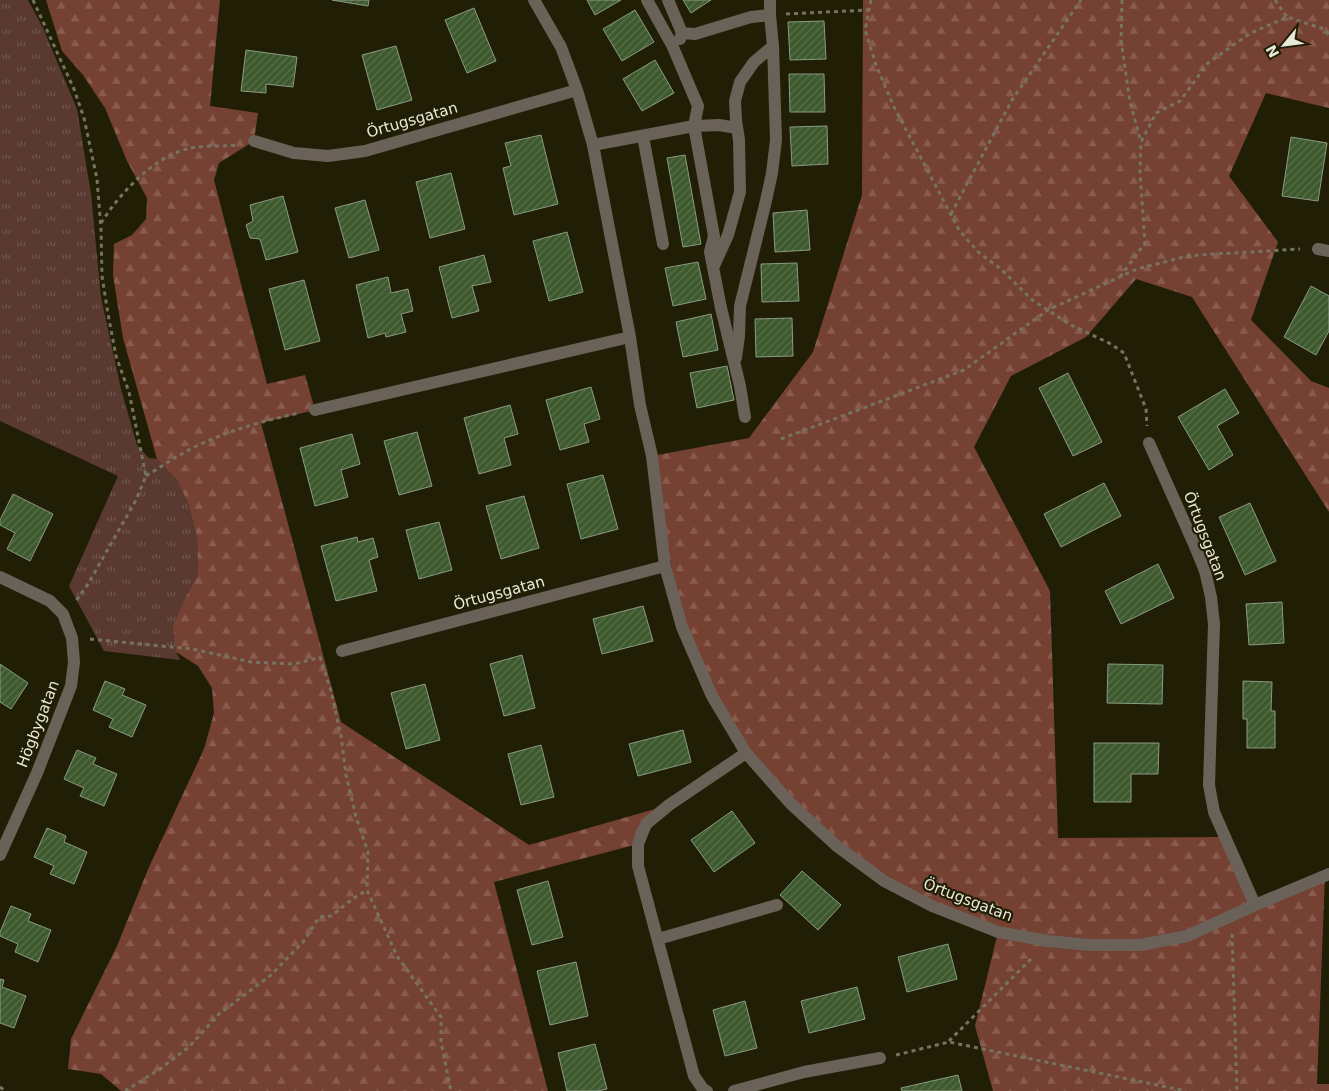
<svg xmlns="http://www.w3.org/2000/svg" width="1329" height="1091" viewBox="0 0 1329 1091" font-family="'DejaVu Sans',sans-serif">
  <defs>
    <pattern id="grass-tufts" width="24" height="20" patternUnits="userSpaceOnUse" patternTransform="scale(1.25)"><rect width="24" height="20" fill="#593930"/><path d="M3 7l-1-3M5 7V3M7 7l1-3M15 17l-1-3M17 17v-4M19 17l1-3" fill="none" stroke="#71564d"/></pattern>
    <pattern id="forest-firs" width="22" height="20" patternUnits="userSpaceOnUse" patternTransform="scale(1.25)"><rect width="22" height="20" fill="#754132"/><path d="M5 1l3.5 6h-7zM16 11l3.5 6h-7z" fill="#895c4f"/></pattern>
    <pattern id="building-hatch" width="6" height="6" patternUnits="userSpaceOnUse" patternTransform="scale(1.25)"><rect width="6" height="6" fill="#3d592d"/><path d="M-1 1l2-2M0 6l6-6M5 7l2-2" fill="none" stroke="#59714b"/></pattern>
  </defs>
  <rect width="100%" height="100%" fill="#211e06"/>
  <path fill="url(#grass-tufts)" d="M0,0H28L43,28L77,109L91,194L101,297L121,389L137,445L149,458L157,459L177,480L188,503L197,537L198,574L186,596L176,652L180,660L104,651L69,586L118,476L0,421Z"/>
  <path fill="url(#forest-firs)" d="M46,0H220L210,106L258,113L254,141L219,163L214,180L267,384L305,375L315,410L261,423L341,722L529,845L669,805L638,844L494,882L548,1091H121L101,1074L68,1069L71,1039L117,946L149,867L204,749L214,713L212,688L198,666L176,652L173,626L186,596L198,574L197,537L188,503L177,480L157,459L123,338L113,275L114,244L132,235L146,219L147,198L127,161L105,108L83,75L62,51Z
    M863,0H1329V108L1266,93L1229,176L1278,242L1251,320L1311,381L1329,388V512L1192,297L1136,279L1086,337L1011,376L974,447L1050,591L1058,838L1225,837L1255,905L1325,875L1317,1084H1329V1091H993L975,1026L998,932L932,906L838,847L746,753L682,627L652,456L749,438L813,352L862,195Z"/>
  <path fill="url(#building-hatch)" stroke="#8b9b83" d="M332,0H369L368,6Z
    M587,0H621L595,15Z
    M683,0H711L691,13Z
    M474,8L496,61L467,73L445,20Z
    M635,10L654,42L622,61L603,29Z
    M824,21L826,59L790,60L788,22Z
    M396,46L412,100L377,110L362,55Z
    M246,50L297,57L293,87L266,84V93L241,91Z
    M655,60L674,93L642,111L623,79Z
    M789,74H824L825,112H790Z
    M827,126L828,164L792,166L790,127Z
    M541,135L558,204L514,215L503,168L511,166L505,143Z
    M1291,137L1327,143L1318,201L1282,196Z
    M685,155L701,244L683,247L667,158Z
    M451,173L465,229L430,238L416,182Z
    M283,196L298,252L266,260L260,239L250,238L246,225L253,221L250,205Z
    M365,200L379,250L349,258L335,208Z
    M807,210L810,250L775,252L773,213Z
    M567,232L583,292L549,301L533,241Z
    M484,255L491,282L472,286L479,311L452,318L439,267Z
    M698,262L706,299L673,306L665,268Z
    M797,263L799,301L762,302L761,264Z
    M388,277L391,293L408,289L413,311L401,314L406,332L386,337L385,333L368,338L356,285Z
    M304,280L320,341L285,350L269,289Z
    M1311,286L1329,296V331L1316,355L1284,337Z
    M711,314L718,350L683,357L676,322Z
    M792,318L793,356L756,357L755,319Z
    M727,366L734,400L697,408L690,373Z
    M1068,373L1102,442L1073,456L1039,388Z
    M591,387L600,419L584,424L589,442L560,450L546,400Z
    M1225,389L1239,413L1217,426L1233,455L1209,470L1178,417Z
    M510,405L518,434L504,438L511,465L479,474L464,418Z
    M417,432L432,486L399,495L384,441Z
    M352,434L360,464L341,470L348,497L315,506L300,448Z
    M603,475L618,529L581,539L567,484Z
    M1104,483L1121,516L1061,547L1044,514Z
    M13,494L53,514L30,561L7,549L15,533L0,525V520Z
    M524,496L539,548L501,559L486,506Z
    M1250,503L1276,561L1245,575L1219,517Z
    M439,522L452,570L419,579L406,530Z
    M357,537L358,542L373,538L378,557L369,560L377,591L336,601L321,546Z
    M1158,564L1174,598L1121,624L1105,591Z
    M1282,602L1284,643L1249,645L1246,604Z
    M643,606L653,641L602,654L593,619Z
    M522,655L535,708L504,716L490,664Z
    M0,664L28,683L11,709L0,702Z
    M1108,664L1163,665L1162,704L1107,703Z
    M105,681L125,689L122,695L146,705L132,737L109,727L113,719L93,710Z
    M1243,681L1272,682L1271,711H1275V748H1247V719H1243Z
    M425,684L440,740L406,749L391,693Z
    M683,730L691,762L638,776L629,744Z
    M1094,743H1159L1158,774H1131V802H1094Z
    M541,745L554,797L521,805L508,754Z
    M77,750L96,758L93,764L117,774L104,806L80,796L84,788L64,779Z
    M732,811L755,843L714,872L691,840Z
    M47,828L66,836L64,842L87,852L74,884L50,874L54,866L34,857Z
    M802,871L841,905L818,930L780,895Z
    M548,881L563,937L532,945L517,890Z
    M11,906L31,914L28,921L51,930L38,962L15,952L18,944L0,936V932Z
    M948,944L957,979L907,992L898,957Z
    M576,962L588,1016L550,1025L537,971Z
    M0,979L4,980L2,987L26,996L14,1028L0,1023Z
    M857,987L865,1019L809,1033L801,1001Z
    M745,1001L757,1048L725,1056L713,1010Z
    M595,1044L607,1089L598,1091H567L558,1053Z
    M958,1075L962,1091H902L901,1088Z"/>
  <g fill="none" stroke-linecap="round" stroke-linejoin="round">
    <path stroke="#767460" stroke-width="3" stroke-dasharray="4 4" stroke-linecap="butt" d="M33,0L74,89L84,118L97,179L101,229L102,276L108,314L116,356L129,392L146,476L136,500L88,584L76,601
      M871,0L865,30L876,65L894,107L959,230L979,253L1001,269L1031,299L1069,324L1111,344L1124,353L1146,409L1147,426
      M1122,0L1121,40L1130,102L1141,142
      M1275,0L1287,17
      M786,14L868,10
      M951,214L1012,100L1081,0
      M101,223C120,193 155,155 191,148C205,145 222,147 237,145
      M1120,277L1145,243L1140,172L1141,142L1156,113L1180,101L1208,63L1249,34L1287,17L1324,29L1329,35
      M781,439L964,370L1048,310L1137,269L1184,257L1199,255L1300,249
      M146,476C165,464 183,452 203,443C234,429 267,420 299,413
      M90,639L192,649L252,662L294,664L321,657
      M320,657L331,691L341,736L346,775L356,817L368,852L367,890L397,956L441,1017V1042L451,1091
      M1232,934L1237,1091
      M949,1041L1033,957
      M896,1055L949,1042L1186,1091
      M0,1087L5,1091
      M125,1091L160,1069L189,1047L219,1014L271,975L304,941L319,917L331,916L354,898L367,890"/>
    <path stroke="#6a6158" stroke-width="12" d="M647,0L672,45L698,106L694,126L719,125L737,128
      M668,0L682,33L680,39
      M682,33L695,34L751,17L770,15
      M643,136L663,244
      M593,145L694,126L714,236L710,252L721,308L740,386L745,417
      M713,268L728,235L740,192L739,140L736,120L735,101L740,82L754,62L773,46
      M736,358L739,336L740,306L765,205L772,173L776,140L773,46L770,15V0
      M658,939L777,905"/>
    <path stroke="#6a6158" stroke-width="12" d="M534,0L561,47L577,90L593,145L630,337L640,405L652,456L665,566L682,627L712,696L746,753L791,804L838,847L884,881L932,906L998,932L1048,941L1090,945H1141L1187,936L1255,905L1329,874
      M254,141L294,153L328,156L365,151L577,90
      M1318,249L1329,251
      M315,410L630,337
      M1149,443L1194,544L1205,571L1211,597L1214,624L1209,785L1214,812L1255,905
      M0,577L50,601L63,614L72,638L74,662L71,686L37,773L0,855
      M342,651L665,566
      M707,1091L703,1089L694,1076L638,866V844L646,824L669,805L746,753
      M734,1091L804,1072L880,1058"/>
  </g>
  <g text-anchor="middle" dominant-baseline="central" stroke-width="4.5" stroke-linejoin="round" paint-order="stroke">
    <g font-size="15" fill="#eae9da" stroke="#211e06">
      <text transform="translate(412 120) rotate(-16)">Örtugsgatan</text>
      <text transform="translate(1205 536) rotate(69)">Örtugsgatan</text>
      <text transform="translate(499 593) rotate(-15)">Örtugsgatan</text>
      <text transform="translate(38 724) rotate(-69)">Högbygatan</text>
      <text transform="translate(968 900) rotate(21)">Örtugsgatan</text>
    </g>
  </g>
  <g transform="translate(1284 45) rotate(241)" stroke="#211e06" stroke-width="4" paint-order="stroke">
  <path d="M0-4L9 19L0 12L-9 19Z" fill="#eae9da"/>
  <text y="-8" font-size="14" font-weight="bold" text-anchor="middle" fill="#eae9da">N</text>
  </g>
</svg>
